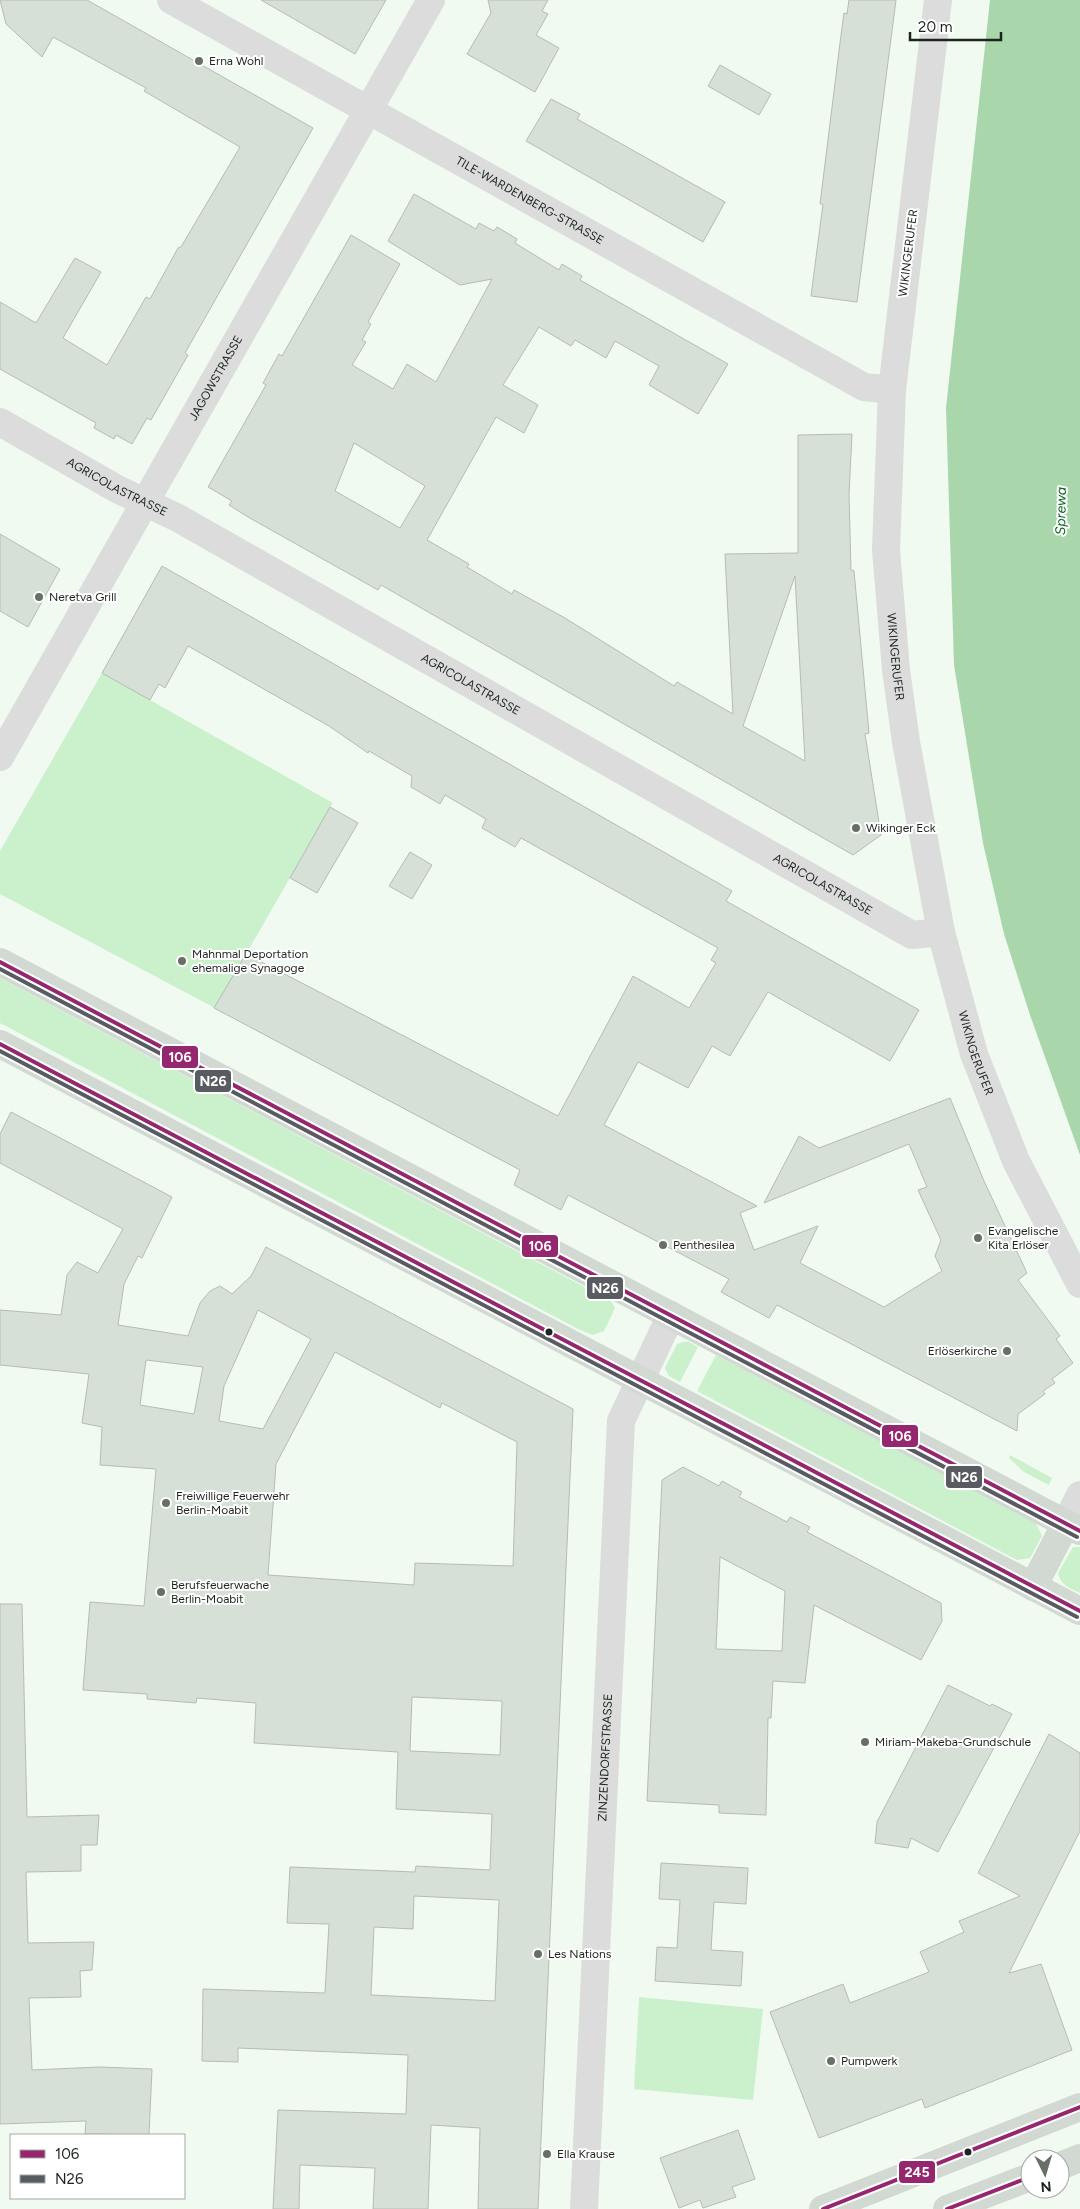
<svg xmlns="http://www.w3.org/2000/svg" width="1080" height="2209" viewBox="0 0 1080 2209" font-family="Figtree,sans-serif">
  <rect width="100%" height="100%" fill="#f0faf0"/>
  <path fill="#cbf0cc" d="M102,673L333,803L215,1008L0,894V851Z
    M0,978L611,1301L615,1308L604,1331L593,1335L580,1330L0,1023Z
    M683,1342H689L698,1347L680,1382L669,1376L665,1368L677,1344Z
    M716,1355L1036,1523L1042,1536L1030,1558L1017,1560L697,1391Z
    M1010,1455L1052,1478L1049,1485L1024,1472L1009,1458Z
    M1073,1547H1080V1593C1070,1588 1060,1585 1058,1573Z
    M639,1997L763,2009L753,2100L634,2089Z"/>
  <path fill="#aad6ac" d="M990,0H1080V1155L1030,1015L1004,934L983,843L954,665L946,408Z"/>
  <path fill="#d7e0d7" stroke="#b5bcb5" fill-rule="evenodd" d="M0,0H87L313,128L185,353L188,355L151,420L147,418L132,444L116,435L114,439L94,428L96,423L0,369V302L36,323L75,258L101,272L63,338L107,365L146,297L150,299L178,248L181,247L240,147L144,91L146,88L53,37L42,57L6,24Z
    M261,0H386L355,54Z
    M488,0H548L542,11L548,14L536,35L559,48L535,92L467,54L491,13Z
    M849,0H896L857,302L811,296L823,204H820L840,43L844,13L847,14Z
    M720,65L771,94L759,115L708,86Z
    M551,99L580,114L577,119L725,202L703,242L526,141Z
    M414,194L476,229L479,223L494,231L497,227L517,239L515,243L559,270L562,264L582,276L580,280L728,364L698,414L649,385L659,366L615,341L606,358L575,340L571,346L539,327L503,385L538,405L524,433L496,417L427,540L469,564L467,567L512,594L514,590L565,618L674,686L677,682L733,714L725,554L798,553V435L852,434L849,494L851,570L854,571L869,733L865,734L881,835L853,855L381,585L378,590L248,517L229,505L232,501L208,487L266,385L263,383L279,354L282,356L351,235L400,264L368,322L371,324L362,340L366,342L352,365L393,389L407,364L436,382L492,279L460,285L388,241ZM354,443L425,486L400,528L335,491ZM795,576L805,761L743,726Z
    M0,534L60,569L28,627L0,611Z
    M162,566L732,891L726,901L919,1010L890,1061L768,992L730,1056L712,1046L688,1088L638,1062L604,1125L757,1206L740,1213L754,1250L818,1226L800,1263L884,1307L942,1271L935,1256L941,1240L918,1190L927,1187L909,1144L764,1203L799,1136L819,1148L950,1098L984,1181L1027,1273L1018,1280L1060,1336L1056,1339L1073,1363L1052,1379L1055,1383L1043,1391L1045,1394L1018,1414L1017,1431L777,1305L769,1318L721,1292L729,1279L568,1195L561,1210L514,1185L520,1170L214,1008L246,954L558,1116L633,976L689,1008L716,963L711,960L718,948L521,838L515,847L482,828L486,819L445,795L440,804L411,787L412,776L369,751L368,753L329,726L188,646L165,688L159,684L150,700L102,673Z
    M330,807L358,823L317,893L290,878Z
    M410,852L432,865L412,899L389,886Z
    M11,1112L172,1197L142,1258L138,1256L124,1284L118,1325L188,1336L200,1303L210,1291L220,1286L232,1294L251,1276L266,1247L573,1409L538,2209H478L480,2128L431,2125L428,2209H373L375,2168L300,2165L299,2209H273L278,2110L406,2114L408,2055L238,2048V2062L202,2061L203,1989L325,1993L329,1924L287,1923L290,1867L415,1872L416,1866L490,1870L492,1814L396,1809L398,1752L254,1743L256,1703L197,1698L196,1703L147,1699V1694L83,1690L90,1602L144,1606L156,1469L100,1465L102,1427L82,1423L89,1374L0,1365V1310L61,1315L67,1275L77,1262L98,1273L123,1229L0,1163V1134ZM258,1310L311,1339L263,1429L219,1421L224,1386ZM335,1352L440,1408L442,1403L517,1442L513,1566L415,1563L414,1585L268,1575L276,1464ZM146,1360L203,1367L194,1414L140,1405ZM412,1697L502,1701L500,1755L410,1751ZM414,1896L499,1900L495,2001L371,1995L374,1927L413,1929Z
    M683,1467L719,1486L722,1481L742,1492L739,1497L787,1522L790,1517L810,1527L807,1532L941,1603L942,1621L921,1660L814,1605L805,1683L773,1681L771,1718H768L766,1815L719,1813V1805L647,1801L662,1480ZM720,1557L785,1591L782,1651L716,1649Z
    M0,1604H22L27,1817L99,1815L97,1845H81V1871L26,1872L28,1943L94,1942L92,1970L80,1971L81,1997L29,1998L32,2070L99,2067L152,2069L149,2135L85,2134L86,2121L0,2124Z
    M948,1685L990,1706L992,1704L1012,1714L938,1852L911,1838L908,1848L875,1843L877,1822Z
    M1049,1734L1080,1753V1831L1009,1973L1041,1964L1072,2050L925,2108L922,2099L819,2138L770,2012L843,1984L850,2003L929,1972L920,1952L964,1932L959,1921L1020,1896L978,1873Z
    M661,1863L748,1868L746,1904L714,1902L711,1950L743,1952L741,1986L655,1981L657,1947L677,1948L680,1900L659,1899Z
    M738,2130L755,2179L732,2187L736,2197L703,2208L700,2200L679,2208L660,2158Z"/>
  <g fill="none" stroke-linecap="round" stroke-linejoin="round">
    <g stroke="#dbdcdb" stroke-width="28">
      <path id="s1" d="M171,0L864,387L892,390"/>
      <path id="s2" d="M938,0L892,390L886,550L896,670L906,742L941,932L974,1054L1016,1161L1080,1284"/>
      <path id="s3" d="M0,422L117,489L178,518L912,935L941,932"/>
      <path id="s4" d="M0,757L431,0"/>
      <path d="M1066,1523L1080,1495"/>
      <path id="s5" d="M584,2209L621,1421L671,1315"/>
    </g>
    <path stroke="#d2d8d2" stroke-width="28" d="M0,962L1080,1531
      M0,1044L1080,1611
      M1033,1587L1066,1523
      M1060,2166L1080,2158
      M823,2209L1080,2107
      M947,2209L1030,2177"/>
    <defs>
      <path id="bus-1" d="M0,962L1080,1531
        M0,1044L1080,1611"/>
      <path id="bus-2" d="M0,969L1077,1537
        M0,1051L1077,1617"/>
      <path id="bus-3" d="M823,2209L1080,2107
        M947,2209L1030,2177"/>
    </defs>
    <use href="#bus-1" stroke="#fff" stroke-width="8"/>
    <use href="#bus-2" stroke="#fff" stroke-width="8"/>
    <use href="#bus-3" stroke="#fff" stroke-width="8"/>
    <use href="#bus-1" stroke="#95276e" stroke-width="4"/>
    <use href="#bus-2" stroke="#595b62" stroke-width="4"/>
    <use href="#bus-3" stroke="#95276e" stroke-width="4"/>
  </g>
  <g fill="#676f67" stroke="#fff" stroke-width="2">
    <circle cx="199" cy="61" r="5"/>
    <circle cx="39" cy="597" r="5"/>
    <circle cx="856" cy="828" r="5"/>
    <circle cx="182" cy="961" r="5"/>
    <circle cx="978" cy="1238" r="5"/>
    <circle cx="663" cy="1245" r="5"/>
    <circle cx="1007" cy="1351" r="5"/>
    <circle cx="166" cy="1503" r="5"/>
    <circle cx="161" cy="1592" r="5"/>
    <circle cx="865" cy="1742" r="5"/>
    <circle cx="538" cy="1954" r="5"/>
    <circle cx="831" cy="2061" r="5"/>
    <circle cx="547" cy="2154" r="5"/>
  </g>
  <g fill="#1d241d" stroke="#fff" stroke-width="2">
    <circle cx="549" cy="1332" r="4.5"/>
    <circle cx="968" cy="2152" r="4.5"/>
  </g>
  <g text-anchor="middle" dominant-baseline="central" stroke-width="4" stroke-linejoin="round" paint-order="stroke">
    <g font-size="12" fill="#1d241d" stroke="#fff" text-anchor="start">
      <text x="209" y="61">Erna Wohl</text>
      <text x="49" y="597">Neretva Grill</text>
      <text x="866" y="828">Wikinger Eck</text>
      <text x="192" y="954">Mahnmal Deportation<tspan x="192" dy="14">ehemalige Synagoge</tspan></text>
      <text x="988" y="1231">Evangelische<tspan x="988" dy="14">Kita Erlöser</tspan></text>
      <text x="673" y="1245">Penthesilea</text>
      <text x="997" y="1351" text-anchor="end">Erlöserkirche</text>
      <text x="176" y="1496">Freiwillige Feuerwehr<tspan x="176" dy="14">Berlin-Moabit</tspan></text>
      <text x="171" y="1585">Berufsfeuerwache<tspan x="171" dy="14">Berlin-Moabit</tspan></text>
      <text x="875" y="1742">Miriam-Makeba-Grundschule</text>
      <text x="548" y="1954">Les Nations</text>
      <text x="841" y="2061">Pumpwerk</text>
      <text x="557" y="2154">Ella Krause</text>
    </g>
    <g font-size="12" fill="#1d241d" stroke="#fff">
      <text stroke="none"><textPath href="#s1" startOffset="411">TILE-WARDENBERG-STRASSE</textPath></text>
      <text transform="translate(908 253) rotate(-83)">WIKINGERUFER</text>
      <text stroke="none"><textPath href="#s4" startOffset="436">JAGOWSTRASSE</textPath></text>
      <text stroke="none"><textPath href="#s3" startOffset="134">AGRICOLASTRASSE</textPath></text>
      <text stroke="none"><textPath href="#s2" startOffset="660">WIKINGERUFER</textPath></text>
      <text stroke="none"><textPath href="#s3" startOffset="539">AGRICOLASTRASSE</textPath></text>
      <text stroke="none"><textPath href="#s3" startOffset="944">AGRICOLASTRASSE</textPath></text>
      <text stroke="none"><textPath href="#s2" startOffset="1065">WIKINGERUFER</textPath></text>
      <text stroke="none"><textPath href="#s5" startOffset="452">ZINZENDORFSTRASSE</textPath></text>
    </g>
    <g font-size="14" font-style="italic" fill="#0c6520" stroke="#fff">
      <text transform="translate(1061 511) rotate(-89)">Sprewa</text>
    </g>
  </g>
  <g stroke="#fff" stroke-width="2">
    <rect x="161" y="1045" width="38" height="24" rx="5" fill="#95276e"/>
    <rect x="194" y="1069" width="38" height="24" rx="5" fill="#595b62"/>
    <rect x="521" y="1234" width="38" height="24" rx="5" fill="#95276e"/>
    <rect x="586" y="1276" width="38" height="24" rx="5" fill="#595b62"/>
    <rect x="881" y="1424" width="38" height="24" rx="5" fill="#95276e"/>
    <rect x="945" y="1465" width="38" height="24" rx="5" fill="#595b62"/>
    <rect x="898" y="2160" width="38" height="24" rx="5" fill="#95276e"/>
  </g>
  <g font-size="14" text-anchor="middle" font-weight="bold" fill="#fff">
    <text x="180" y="1062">106</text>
    <text x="213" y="1086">N26</text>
    <text x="540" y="1251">106</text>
    <text x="605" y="1293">N26</text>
    <text x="900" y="1441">106</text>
    <text x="964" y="1482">N26</text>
    <text x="917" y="2177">245</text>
  </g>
  <rect x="10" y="2134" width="175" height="65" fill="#ffffff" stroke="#a5a7a5"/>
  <rect x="20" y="2150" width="25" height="8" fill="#95276e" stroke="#a5a7a5"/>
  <text x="55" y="2159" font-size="15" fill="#1d241d">106</text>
  <rect x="20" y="2175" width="25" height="8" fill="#595b62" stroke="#a5a7a5"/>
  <text x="55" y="2184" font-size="15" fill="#1d241d">N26</text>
  <g transform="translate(1045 2174) rotate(175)"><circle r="24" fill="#ffffff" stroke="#a5a7a5"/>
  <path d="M0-4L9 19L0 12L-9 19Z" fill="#676f67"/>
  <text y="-8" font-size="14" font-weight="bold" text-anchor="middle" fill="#1d241d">N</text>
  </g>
  <path d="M910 32v8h91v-8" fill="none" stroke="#1d241d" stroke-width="2.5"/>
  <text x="918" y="32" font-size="15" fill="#1d241d" stroke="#ffffff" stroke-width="4" paint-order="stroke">20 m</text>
</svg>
